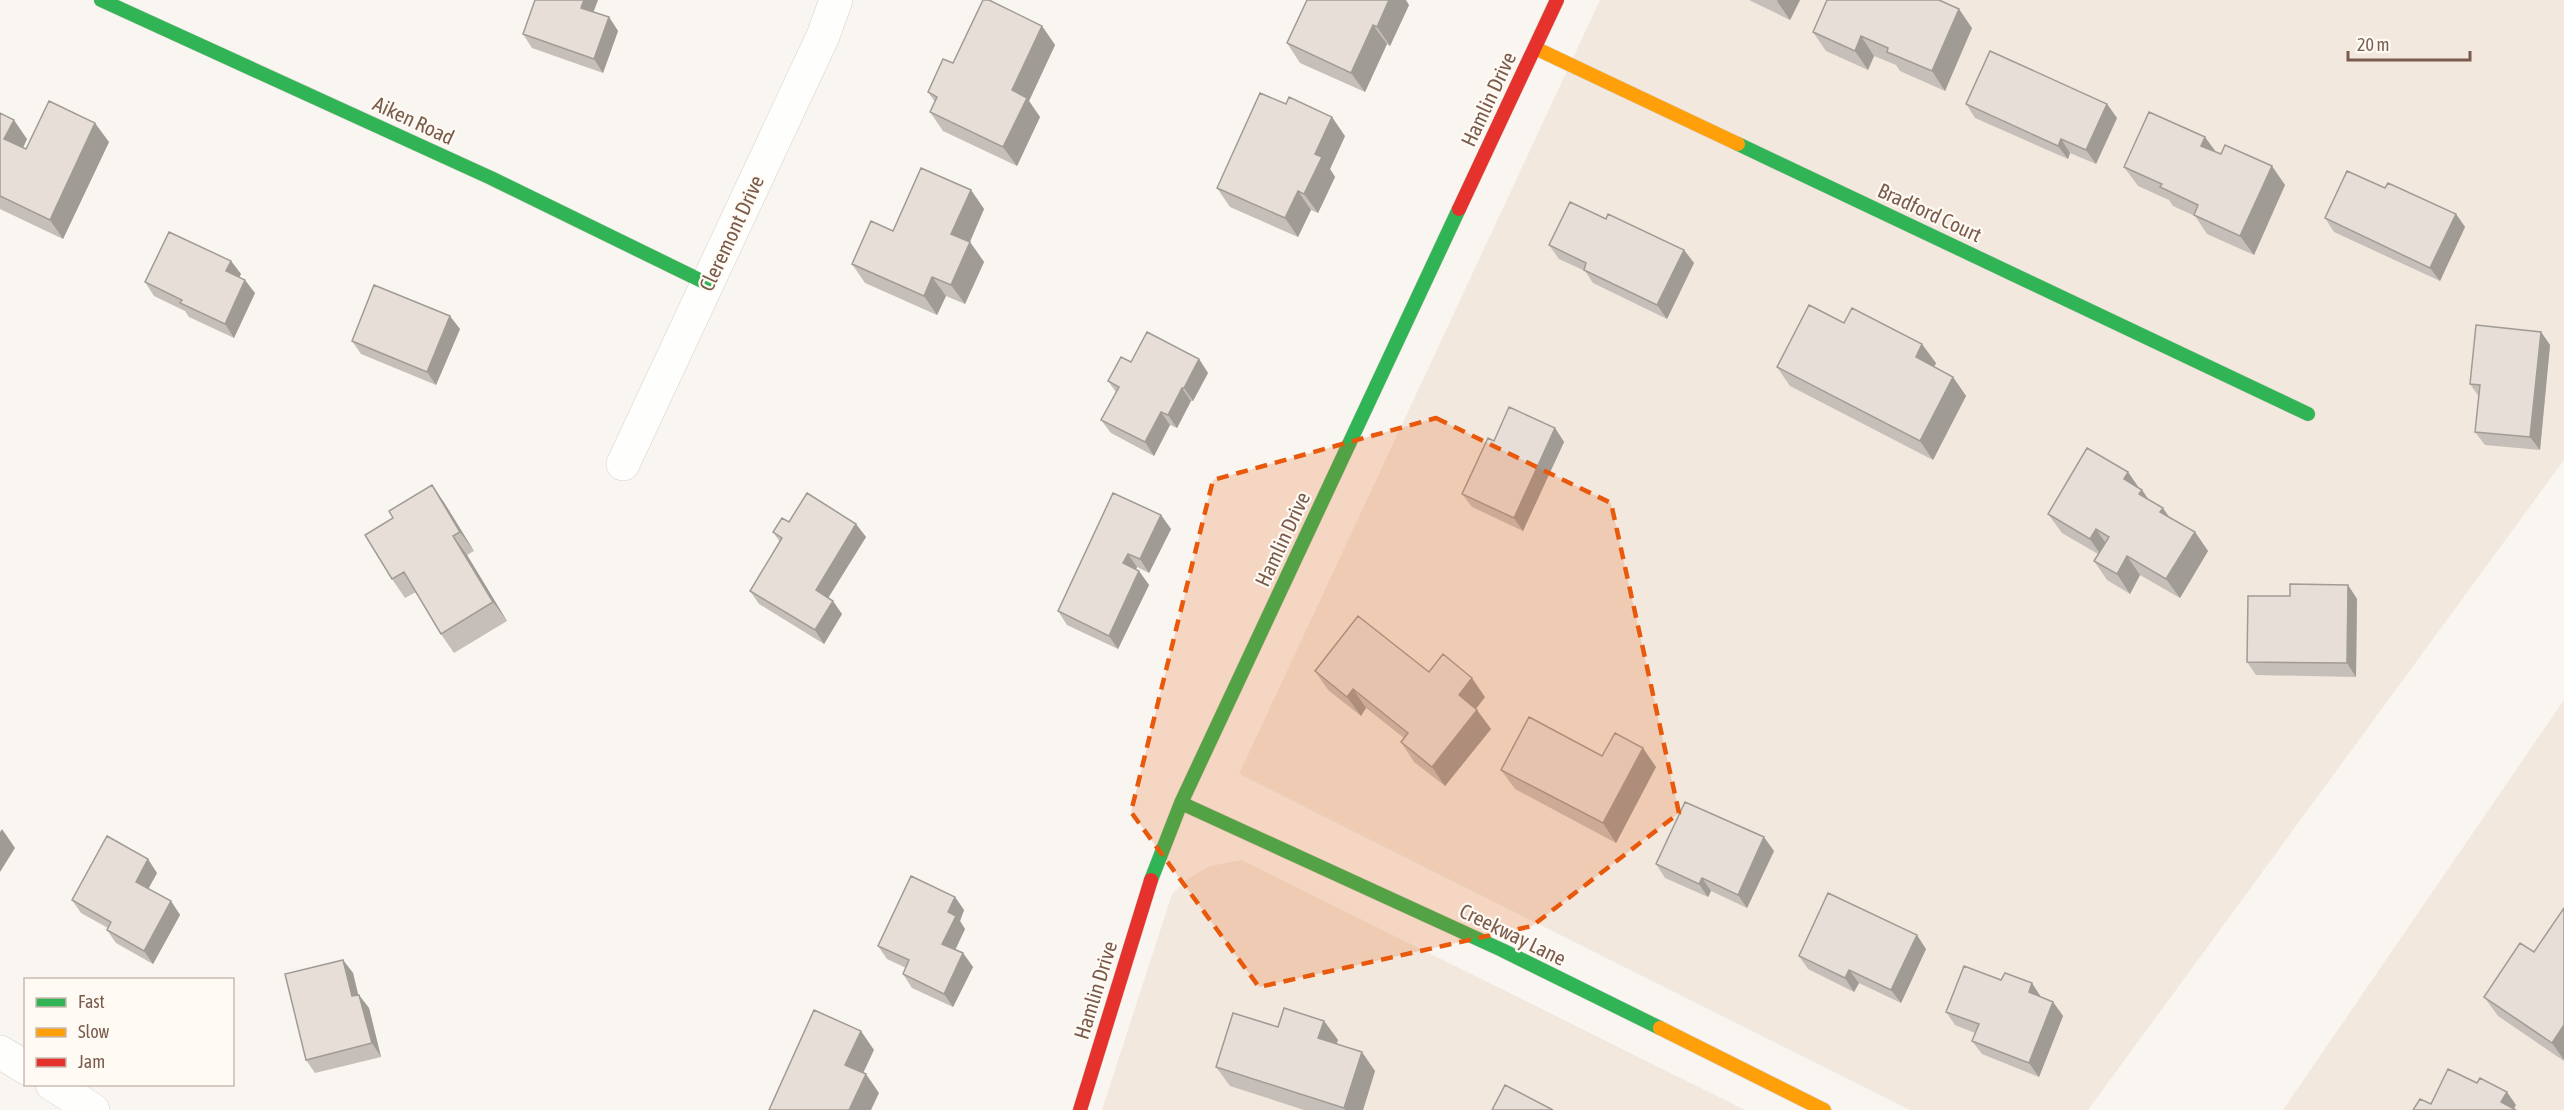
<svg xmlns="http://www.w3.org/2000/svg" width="2564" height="1110" viewBox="0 0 2564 1110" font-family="'Asap Condensed',sans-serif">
  <rect width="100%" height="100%" fill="#f9f5f0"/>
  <path fill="#f2e8de" d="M1600,0H2564V460L2088,1110H1910L1239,774Z
    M2564,700V1110H2283Z
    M1242,860L1745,1110H1102L1172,894L1186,880L1210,866Z"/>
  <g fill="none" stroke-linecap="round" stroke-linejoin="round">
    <defs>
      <path id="street" d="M623,464L823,36L836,0
        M0,1052L26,1068
        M52,1084L93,1110"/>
      <path id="fast" d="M101,0L491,178L708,284
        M1738,144L2308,414
        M1181,803L1502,950L1660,1028
        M1151,880L1181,803L1459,209"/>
      <path id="slow" d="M1535,48L1738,144
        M1660,1028L1824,1110"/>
      <path id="jam" d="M1459,209L1557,0
        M1080,1110L1151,880"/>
    </defs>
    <use href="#street" stroke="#d7d1cb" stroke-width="34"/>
    <use href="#fast" stroke="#d9d2cb" stroke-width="15"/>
    <use href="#slow" stroke="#d9d2cb" stroke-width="15"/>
    <use href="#jam" stroke="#d9d2cb" stroke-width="15"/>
    <use href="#street" stroke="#fefefd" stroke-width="33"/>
    <use href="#fast" stroke="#30b455" stroke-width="14"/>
    <use href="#slow" stroke="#ff9f0a" stroke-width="14"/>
    <use href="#jam" stroke="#e5322d" stroke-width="14"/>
  </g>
  <path fill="#c6bfb9" d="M535,0H598L593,12L609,17L618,31L603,73L532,48L523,34Z
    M1749,0H1800L1790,20Z
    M1409,5L1390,46L1387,44L1365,92L1300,63L1287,43Z
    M1042,26L1055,45L1029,101L1040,117L1017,166L943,131L930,112L935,102L928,92L953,63Z
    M1972,28L1945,91L1900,71L1896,65L1874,56L1868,70L1826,51L1813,32Z
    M1966,104H2107L2117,118L2096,164L2070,153L2068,159L1975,118Z
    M0,113L27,139L23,148L26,149L109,142L63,239L0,209Z
    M1345,136L1330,169L1335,177L1318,213L1311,210L1298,237L1230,207L1217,188Z
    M2216,152L2285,185L2254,255L2207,234L2195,216L2173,206L2169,200L2138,186L2124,167Z
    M2385,188L2456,214L2465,227L2440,281L2334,232L2325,218Z
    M971,190L984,209L970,242L984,262L965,304L946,296L937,315L865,283L852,264L893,231Z
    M1606,219L1684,250L1694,263L1667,319L1593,283L1585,271L1559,259L1549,245Z
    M231,261L241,274L239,277L255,293L234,338L189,317L185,311L154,296L145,282Z
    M1844,323L1936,363L1934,367L1953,377L1966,396L1933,460L1790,386L1777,367Z
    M460,329L436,385L361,354L352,341Z
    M2541,332L2550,345L2540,450L2485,445L2475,432L2479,397L2470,384Z
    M1199,359L1208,373L1193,401H1191L1177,428L1170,425L1154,456L1111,433L1101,420L1116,392L1108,381L1131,362Z
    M1555,428L1564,442L1523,531L1472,507L1462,494L1494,441Z
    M2128,472L2139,488L2142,490L2149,500L2169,517L2195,532L2208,551L2180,598L2140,575L2130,594L2107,580L2094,561L2098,554L2062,533L2048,514Z
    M432,485L445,504L474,551L467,555L507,621L454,653L441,634L416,592L405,598L392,579L393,518Z
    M1161,515L1171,529L1149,573L1137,567L1136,570L1139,571L1149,585L1118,649L1067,625L1058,611Z
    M856,524L866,537L828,598L842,614L824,644L759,604L750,591L780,542L773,532Z
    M2348,585L2357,599L2356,677L2256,675L2247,662L2290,596Z
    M1315,671L1429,672L1485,697L1476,709L1491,729L1445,786L1414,762L1401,742L1404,738L1366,708L1361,716L1328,690Z
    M1602,756L1656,767L1616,843L1515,789L1501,770Z
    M1774,851L1747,908L1711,891L1708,897L1665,878L1656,864Z
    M157,873L148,889L171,901L180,915L153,964L116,943L107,930L108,928L81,913L72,900Z
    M955,897L964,910L960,921L965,929L955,949L963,953L973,967L953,1007L912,988L903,974L906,968L887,959L878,946Z
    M2564,908V1061L2498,1016L2484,997L2534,952Z
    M1926,949L1901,1003L1859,983L1854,992L1808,969L1799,956Z
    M343,960L353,973L358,995L369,1008L381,1057L315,1073L306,1060Z
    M2041,997V998L2053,1002L2063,1016L2039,1077L1982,1054L1972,1041L1975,1033L1955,1025L1946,1012Z
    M1324,1021L1338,1040L1336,1044L1375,1071L1363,1110H1304L1230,1086L1216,1067L1278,1027Z"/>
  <path fill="#a19b96" d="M584,0H598L590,21L581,8Z
    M1389,0H1406L1409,5L1390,46L1377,27Z
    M1778,0H1800L1790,20L1777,1Z
    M1959,9L1972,28L1945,91L1932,71Z
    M609,17L618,31L603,73L594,59Z
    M1373,25L1387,44L1365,92L1351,73Z
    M1042,26L1055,45L1029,101L1040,117L1017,166L1003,147L1012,90Z
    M1861,36L1874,56L1868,70L1855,51Z
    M2107,104L2117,118L2096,164L2086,150Z
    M1332,117L1345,136L1330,169L1335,177L1318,213L1304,194L1315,154Z
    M14,120L27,139L18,158L4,139Z
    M95,123L109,142L63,239L50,220Z
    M2205,137L2219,156L2201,146Z
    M2061,139L2070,153L2068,159L2058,146Z
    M2272,166L2285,185L2254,255L2240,236Z
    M971,190L984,209L965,253L951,234Z
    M1298,191L1311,210L1298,237L1285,218Z
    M2456,214L2465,227L2440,281L2430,268Z
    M970,242L984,262L965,304L951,285Z
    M1684,250L1694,263L1667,319L1657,305Z
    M231,261L241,274L236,285L226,271Z
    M932,277L946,296L937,315L924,296Z
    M245,280L255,293L234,338L225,324Z
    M450,316L460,329L436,385L427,372Z
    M2541,332L2550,345L2540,450L2530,437Z
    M1922,344L1936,363L1929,377L1916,357Z
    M1199,359L1208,373L1193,401L1184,388Z
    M1953,377L1966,396L1933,460L1920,441Z
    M1182,388L1191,401L1177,428L1168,415Z
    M1161,412L1170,425L1154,456L1145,442Z
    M1555,428L1564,442L1523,531L1514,518Z
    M2128,472L2141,491L2142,490L2155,509L2124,479Z
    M432,485L445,504L474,551L460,532Z
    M2163,508L2176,527L2160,512Z
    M1161,515L1171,529L1149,573L1140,559Z
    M856,524L866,537L825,603L816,590Z
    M2096,529L2109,548L2103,558L2090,539Z
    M2195,532L2208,551L2180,598L2166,579Z
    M453,536L467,555L507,621L493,602Z
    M1128,554L1137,567L1132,577L1123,563Z
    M2127,556L2140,575L2130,594L2117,574Z
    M1139,571L1149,585L1118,649L1109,636Z
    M2348,585L2357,599L2356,677L2347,663Z
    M833,601L842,614L824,644L815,630Z
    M1472,678L1485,697L1472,714L1459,695Z
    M1353,689L1366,708L1361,716L1347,697Z
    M1477,710L1491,729L1445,786L1432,767Z
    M1643,748L1656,767L1616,843L1603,823Z
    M2,829L15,848L0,872V832Z
    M1764,837L1774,851L1747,908L1738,895Z
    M148,859L157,873L145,895L136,882Z
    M1702,878L1711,891L1708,897L1699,884Z
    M955,897L964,910L960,921L965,929L952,957L942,944L948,912Z
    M171,901L180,915L153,964L144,951Z
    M1917,935L1926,949L1901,1003L1891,990Z
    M963,953L973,967L953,1007L944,994Z
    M343,960L353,973L362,1010L352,996Z
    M1849,970L1859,983L1854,992L1845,978Z
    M2032,983L2041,997L2038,1006L2029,992Z
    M359,995L369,1008L381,1057L372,1043Z
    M2053,1002L2063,1016L2039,1077L2029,1063Z
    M1324,1021L1338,1040L1332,1058L1318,1038Z
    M2564,1025V1060L2552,1043Z
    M861,1031L874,1050L858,1084L845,1065Z
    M1362,1052L1375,1071L1363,1110H1345L1344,1108Z
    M866,1074L879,1093L871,1110H849Z
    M2507,1092L2516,1105L2513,1110L2501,1102Z"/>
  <path fill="#e6ded7" stroke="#a19b96" stroke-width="1.5" d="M535,0H584L581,8L609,17L594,59L523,34Z
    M983,0H989L1042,26L1012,90L1027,98L1003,147L930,112L937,97L928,92L943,59L953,63Z
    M1307,0H1389L1377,27L1373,25L1351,73L1287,43Z
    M1827,0H1939L1959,9L1932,71L1887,52L1888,48L1861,36L1855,51L1813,32Z
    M1990,51L2107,104L2086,150L2061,139L2058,146L1966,104Z
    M1260,93L1286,104L1289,97L1332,117L1315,154L1322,157L1304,194L1298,191L1285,218L1217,188Z
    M49,101L95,123L50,220L0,196V113L14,120L4,139L26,149Z
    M2149,112L2205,137L2201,146L2221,154L2225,145L2272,166L2240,236L2194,215L2198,205L2160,187L2162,184L2124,167Z
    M921,168L971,190L951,234L970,242L951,285L932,277L924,296L852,264L871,221L893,231Z
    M2347,171L2385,188L2388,183L2456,214L2430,268L2325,218Z
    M1570,202L1606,219L1608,214L1684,250L1657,305L1584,270L1586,263L1549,245Z
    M169,232L231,261L226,271L245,280L225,324L180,303L182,300L145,282Z
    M374,285L450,316L427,372L352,341Z
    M1809,305L1844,323L1852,308L1922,344L1916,357L1953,377L1920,441L1777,367Z
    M2476,325L2541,332L2530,437L2475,432L2480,385L2470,384Z
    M1147,332L1199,359L1184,388H1182L1168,415L1161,412L1145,442L1101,420L1119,387L1108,381L1121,357L1131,362Z
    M1509,407L1555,428L1514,518L1462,494L1488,438L1494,441Z
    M2087,448L2128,472L2124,479L2142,490L2139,494L2163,508L2160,512L2195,532L2166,579L2127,556L2117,574L2094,561L2109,537L2096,529L2090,539L2048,514Z
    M432,485L460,532L453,536L493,602L441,634L404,572L392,579L365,535L393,518L389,511Z
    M807,493L856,524L816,590L833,601L815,630L750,591L782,538L773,532L782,518L789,522Z
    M1113,493L1161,515L1140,559L1128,554L1123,563L1139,571L1109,636L1058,611Z
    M2290,584L2348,585L2347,663L2247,662L2248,596H2290Z
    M1358,616L1429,672L1443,654L1472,678L1459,695L1477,710L1432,767L1401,742L1408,733L1353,689L1347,697L1315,671Z
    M1529,717L1602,756L1615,733L1643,748L1603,823L1501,770Z
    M1685,802L1764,837L1738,895L1702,878L1699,884L1656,864Z
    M107,836L148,859L136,882L171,901L144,951L107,930L111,922L72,900Z
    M911,876L955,897L948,912L956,916L942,944L963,953L944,994L903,974L909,960L878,946Z
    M1828,893L1917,935L1891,990L1849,970L1845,978L1799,956Z
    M2564,908V1025L2552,1043L2484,997L2520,943L2534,952Z
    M343,960L352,996L359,995L372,1043L306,1060L285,974Z
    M1964,966L2001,980L2005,973L2032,983L2029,992L2053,1002L2029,1063L1972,1041L1979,1024L1946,1012Z
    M1284,1008L1324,1021L1318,1038L1362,1052L1344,1108L1216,1067L1233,1013L1278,1027Z
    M814,1010L861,1031L845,1065L866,1074L849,1110H769Z
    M2448,1069L2477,1083L2480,1078L2507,1092L2501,1102L2516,1110H2413L2420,1099L2431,1104Z
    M1505,1085L1553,1110H1492Z"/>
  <path fill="#e8590c" fill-opacity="0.2" stroke="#e8590c" stroke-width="4.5" stroke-dasharray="12 8" stroke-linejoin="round" d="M1436,418L1611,503L1679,813L1532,926L1259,987L1131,812L1213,480Z"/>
  <g text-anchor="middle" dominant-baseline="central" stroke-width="4.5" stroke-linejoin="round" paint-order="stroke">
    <g font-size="21" fill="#7a5c4d" stroke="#fffaf3">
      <text transform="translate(1488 99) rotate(-65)">Hamlin Drive</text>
      <text transform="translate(414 120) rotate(25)">Aiken Road</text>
      <text transform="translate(1930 212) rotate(25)">Bradford Court</text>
      <text transform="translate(731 233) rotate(-65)">Cleremont Drive</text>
      <text transform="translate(1282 539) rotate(-65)">Hamlin Drive</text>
      <text transform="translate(1513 934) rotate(26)">Creekway Lane</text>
      <text transform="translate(1095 990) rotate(-73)">Hamlin Drive</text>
    </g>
  </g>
  <rect x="24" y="978" width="210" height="108" fill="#fffaf3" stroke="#cabbb1" stroke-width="1.5"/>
  <rect x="36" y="998" width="30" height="9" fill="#30b455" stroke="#cabbb1" stroke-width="1.5"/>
  <text x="78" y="1008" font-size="18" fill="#7a5c4d">Fast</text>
  <rect x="36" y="1028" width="30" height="9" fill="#ff9f0a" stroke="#cabbb1" stroke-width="1.5"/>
  <text x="78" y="1038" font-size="18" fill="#7a5c4d">Slow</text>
  <rect x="36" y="1058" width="30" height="9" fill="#e5322d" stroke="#cabbb1" stroke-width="1.5"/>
  <text x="78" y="1068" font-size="18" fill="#7a5c4d">Jam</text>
  <path d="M2348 51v9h122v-9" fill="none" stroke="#7a5c4d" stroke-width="3"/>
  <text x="2357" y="51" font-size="18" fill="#7a5c4d" stroke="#fffaf3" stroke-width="4.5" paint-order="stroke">20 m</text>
</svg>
